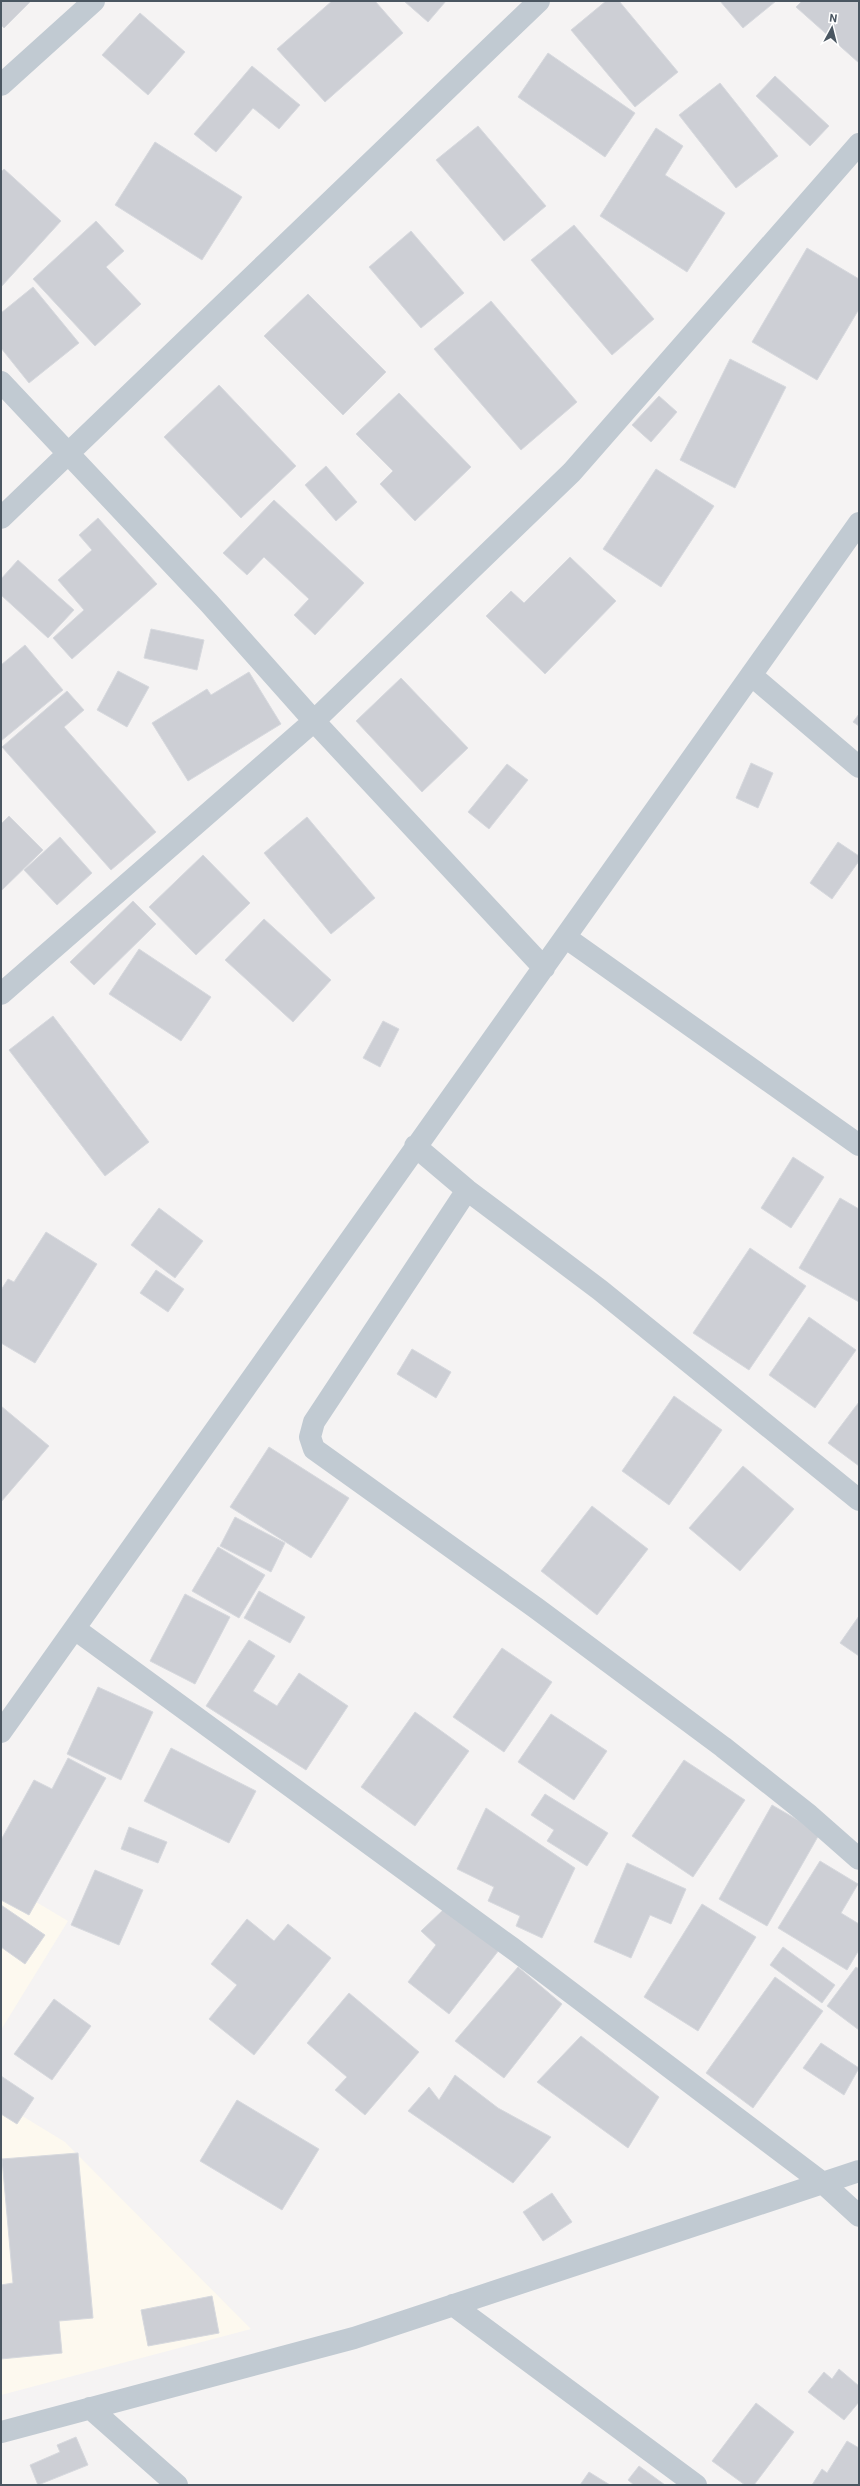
<svg xmlns="http://www.w3.org/2000/svg" width="860" height="2486" viewBox="0 0 860 2486" font-family="Roboto,sans-serif">
  <rect width="100%" height="100%" fill="#f5f3f3"/>
  <path fill="#fdf9ef" d="M1,1881L68,1921L1,2030Z
    M1,2103L65,2142L251,2329L1,2395Z"/>
  <path fill="#cdcfd5" stroke="#d7d9de" d="M1,1H31L4,28L1,25Z
    M332,1H375L403,33L325,102L277,49Z
    M404,1H446L428,22Z
    M606,1H619L678,72L635,107L571,30Z
    M720,1H776L743,28Z
    M802,1H859V63L796,7Z
    M140,13L185,52L148,95L102,55Z
    M548,53L635,113L605,157L518,97Z
    M252,66L300,105L279,129L253,108L216,152L194,134Z
    M775,76L829,126L810,146L756,96Z
    M720,83L778,156L736,188L679,115Z
    M478,126L546,206L504,241L436,160Z
    M656,128L683,146L665,175L725,213L687,272L600,216Z
    M155,142L242,197L202,260L115,205Z
    M4,169L61,221L1,287V172Z
    M96,221L124,251L106,267L141,304L95,346L33,279Z
    M574,225L654,319L612,355L531,260Z
    M411,231L464,293L421,328L369,267Z
    M807,248L859,279V309L817,380L752,342Z
    M33,287L79,343L29,383L1,348V313Z
    M308,294L386,372L343,415L264,336Z
    M491,301L577,402L521,450L434,349Z
    M730,359L786,387L735,488L680,460Z
    M219,385L296,466L241,518L164,437Z
    M399,393L471,467L415,521L380,484L393,471L356,434Z
    M659,396L677,412L651,442L632,425Z
    M326,466L357,502L336,521L305,485Z
    M656,469L714,506L661,587L603,549Z
    M274,500L364,583L315,635L294,615L309,599L264,557L247,575L223,553Z
    M98,518L157,584L72,659L53,638L84,610L58,580L92,550L79,535Z
    M570,557L616,601L545,674L486,616L511,591L524,603Z
    M18,560L74,610L48,638L1,595V579Z
    M151,629L204,640L197,670L144,658Z
    M25,645L63,690L1,741V665Z
    M118,671L149,687L127,727L97,710Z
    M249,672L281,724L188,781L152,723L207,689L211,695Z
    M401,678L468,748L422,792L356,721Z
    M67,691L84,710L64,727L156,832L111,870L2,747Z
    M859,714V726L853,722Z
    M751,763L773,773L758,808L736,798Z
    M507,764L528,780L489,829L468,812Z
    M9,816L43,850L1,891V824Z
    M307,817L375,898L331,934L264,853Z
    M60,837L92,873L57,905L24,870Z
    M838,842L859,856V861L832,899L810,883Z
    M203,855L250,903L196,955L149,907Z
    M133,901L156,924L94,985L70,962Z
    M264,919L331,980L293,1022L225,960Z
    M139,949L211,997L181,1041L109,994Z
    M53,1016L149,1142L105,1176L9,1050Z
    M383,1021L399,1029L380,1067L363,1058Z
    M793,1157L824,1177L791,1228L761,1208Z
    M840,1198L859,1209V1302L799,1268Z
    M159,1208L203,1241L175,1278L131,1245Z
    M46,1232L97,1264L35,1363L1,1343V1290L8,1279L14,1282Z
    M750,1248L806,1286L749,1370L693,1333Z
    M156,1270L184,1289L168,1312L140,1293Z
    M809,1317L856,1350L815,1408L769,1375Z
    M412,1349L451,1372L436,1398L397,1374Z
    M674,1396L722,1430L669,1505L622,1471Z
    M859,1402V1466L828,1443Z
    M1,1406L49,1446L1,1502Z
    M269,1447L349,1498L311,1558L230,1507Z
    M743,1466L794,1509L740,1571L689,1528Z
    M592,1506L648,1549L597,1615L541,1571Z
    M235,1517L285,1543L271,1572L220,1546Z
    M218,1547L265,1575L239,1618L192,1591Z
    M259,1591L305,1617L290,1643L244,1618Z
    M185,1594L230,1617L195,1684L150,1661Z
    M859,1616V1656L840,1643Z
    M249,1640L275,1656L253,1691L277,1706L299,1673L348,1706L306,1770L206,1706Z
    M502,1648L552,1682L504,1752L453,1717Z
    M98,1687L153,1712L121,1780L67,1754Z
    M415,1712L469,1751L415,1826L361,1787Z
    M551,1714L607,1751L574,1800L518,1762Z
    M171,1748L256,1791L229,1843L144,1801Z
    M68,1758L106,1778L29,1915L1,1900V1840L34,1780L52,1789Z
    M684,1760L745,1800L693,1877L632,1836Z
    M545,1794L608,1833L587,1866L547,1841L554,1830L531,1815Z
    M772,1805L820,1833L767,1926L719,1899Z
    M486,1808L575,1868L542,1938L516,1926L520,1916L488,1901L494,1887L457,1869Z
    M129,1827L167,1842L158,1863L121,1849Z
    M820,1861L858,1884L841,1913L859,1924V1950L847,1970L778,1928Z
    M627,1863L686,1889L671,1924L650,1915L631,1958L594,1942Z
    M95,1870L143,1890L119,1945L71,1925Z
    M702,1904L756,1937L698,2031L644,1997Z
    M1,1905L45,1935L25,1964L1,1947Z
    M443,1910L499,1950L449,2014L408,1982L436,1945L421,1931Z
    M247,1919L274,1941L288,1924L331,1958L254,2055L209,2019L237,1985L211,1964Z
    M783,1947L835,1985L822,2003L770,1965Z
    M518,1967L562,2004L504,2078L455,2041Z
    M856,1967L859,1969V2030L827,2006Z
    M775,1977L823,2011L753,2108L706,2073Z
    M349,1993L419,2052L365,2115L335,2090L347,2077L307,2043Z
    M54,1999L91,2026L52,2080L14,2054Z
    M581,2036L659,2097L628,2148L537,2082Z
    M821,2043L859,2068L844,2095L803,2068Z
    M455,2075L498,2108L551,2137L513,2183L408,2111L429,2087L439,2100Z
    M1,2076L34,2098L17,2124L1,2114Z
    M237,2100L319,2149L282,2210L200,2161Z
    M78,2153L93,2318L59,2321L62,2353L1,2359V2285L13,2283L2,2159Z
    M552,2193L572,2222L543,2241L523,2212Z
    M212,2296L219,2333L148,2346L141,2310Z
    M839,2369L859,2386V2402L844,2420L808,2392L824,2372L832,2379Z
    M756,2403L794,2432L754,2485H745L712,2461Z
    M76,2437L88,2465L38,2485L30,2465L60,2452L57,2445Z
    M847,2441L859,2448V2485H812L822,2469L827,2473Z
    M639,2466L665,2485H634L628,2480Z
    M589,2472L610,2485H580Z"/>
  <g fill="none" stroke-linecap="round" stroke-linejoin="round">
    <path stroke="#c1cad2" stroke-width="22" d="M1,85L94,1
      M1,382L209,603L314,721L544,968
      M1,518L539,1
      M751,675L859,767
      M565,937L859,1145
      M1,994L314,721L572,472L859,144
      M415,1146L467,1190L600,1290L859,1500
      M467,1190L314,1422L310,1437L314,1449L536,1608L723,1747L809,1815L859,1859
      M75,1629L512,1948L824,2184L859,2216
      M1,1732L859,523
      M453,2305L696,2485
      M90,2408L177,2485
      M1,2432L354,2338L859,2171"/>
  </g>
  <rect width="860" height="2486" fill="none" stroke="#4a5661" stroke-width="4"/>
  <g transform="translate(832 28) rotate(7)" stroke="#ffffff" stroke-width="3" paint-order="stroke">
  <path d="M0-3L7 15L0 10L-7 15Z" fill="#4a5661"/>
  <text y="-6" font-size="11" font-weight="bold" text-anchor="middle" fill="#4a5661">N</text>
  </g>
</svg>
